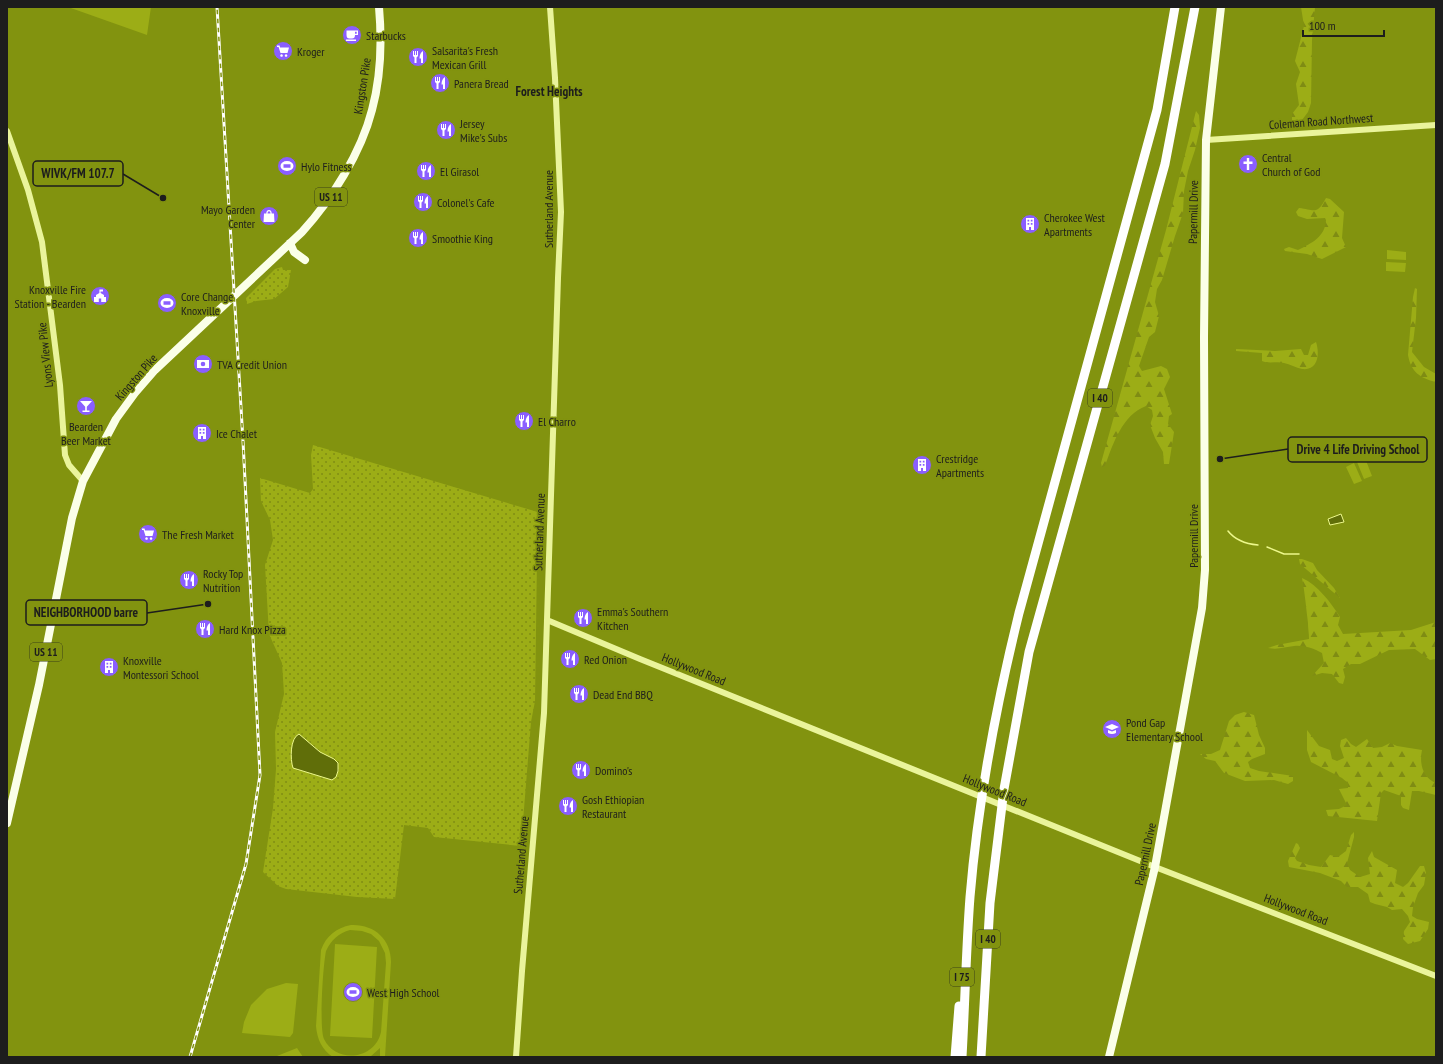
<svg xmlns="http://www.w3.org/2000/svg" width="1443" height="1064" viewBox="0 0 1443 1064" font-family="'PT Sans Narrow',sans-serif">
  <defs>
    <pattern id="forest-firs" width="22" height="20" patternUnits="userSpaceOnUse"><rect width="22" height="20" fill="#9cad16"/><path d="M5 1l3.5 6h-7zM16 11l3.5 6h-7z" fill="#7f8c13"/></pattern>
    <pattern id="park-dots" width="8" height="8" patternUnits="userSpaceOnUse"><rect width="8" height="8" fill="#9cad16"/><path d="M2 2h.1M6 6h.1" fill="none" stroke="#7f8c13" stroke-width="1.8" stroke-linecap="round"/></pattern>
  </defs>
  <rect width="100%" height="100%" fill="#82930f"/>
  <path fill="#9cad16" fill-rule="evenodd" d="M68,7H151L147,35Z
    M1387,250L1406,252V260L1387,259Z
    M1386,262L1406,263L1405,272L1386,271Z
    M1365,458L1372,476L1364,479L1357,462Z
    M1354,463L1362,481L1354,484L1346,467Z
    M351,925C374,924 391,939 391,962L385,1057H380V1048L370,1057H333C322,1050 317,1039 316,1026L321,950C326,936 336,928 351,925ZM350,930L362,931L371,934L379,941L385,953L386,963L381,1032C375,1060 336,1064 324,1039C319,1028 323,965 326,951C331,940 339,933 350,930Z
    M335,944L377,947L372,1038L330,1036Z
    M286,983L298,984L293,1033L290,1037L242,1033L244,1022L251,1005L267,989Z
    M297,1048L303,1057H277V1056Z"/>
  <path fill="url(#forest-firs)" d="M1301,7H1315L1312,40L1311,103L1308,112L1299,124H1297L1292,120V114L1299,105L1296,84L1300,72L1295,61L1304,26Z
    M1196,111L1199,115L1200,128L1195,150L1188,171L1184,191L1183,213L1175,236L1162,280L1157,289L1155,302L1159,316L1155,332L1149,337L1139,366L1142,371L1161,366L1167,369L1170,377L1164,389L1172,414L1169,416L1168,424L1174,432L1169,464H1164L1163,452L1155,438L1150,425L1153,416L1152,410L1146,406C1122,415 1113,444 1105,466L1102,467L1101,463L1166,230Z
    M1326,198L1330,199L1344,212L1342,238L1346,247L1322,259L1307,254L1285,251L1284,249L1289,247L1298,250C1312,243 1325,237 1326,220L1325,218L1307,219L1298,216L1296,212L1299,208C1315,210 1317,215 1326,198Z
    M1415,288L1417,289L1416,318L1412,352L1424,367L1436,374V382C1420,378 1411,372 1408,355L1413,297Z
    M1316,342C1320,354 1318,371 1302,369C1296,368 1290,364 1284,363C1277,361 1269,364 1262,361V353L1236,351V349L1275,351L1301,349L1304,355H1308L1311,345Z
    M1299,559H1302L1313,563L1317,570L1334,588L1340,598L1300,564Z
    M1302,578C1318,585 1331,603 1340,617L1338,625L1343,634L1411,630L1436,622V659L1430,660L1415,649L1389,650L1360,664H1351L1343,669L1345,677L1343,684L1339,683L1332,674L1322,673L1312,676L1324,663L1322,653C1313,648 1304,645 1294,646C1285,647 1278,650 1268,648L1277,645L1309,639C1309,633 1308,629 1308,623C1306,608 1305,593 1302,578Z
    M1244,712L1254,715L1259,735L1265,748V754L1252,759L1248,762L1250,768L1259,771L1293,776V781L1288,784L1274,780L1245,781L1224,773L1215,761L1206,759L1200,754H1211L1220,750L1229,721L1235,715Z
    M1307,730L1319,746L1330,750L1332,759L1337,761L1344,758L1340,746L1341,740L1346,738L1351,744L1356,747L1367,739L1373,748L1382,747L1390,743L1397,746L1422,750C1419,764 1423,778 1436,783V795L1419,791H1412L1409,810L1403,808L1401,805V796L1384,790L1381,793L1377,821L1328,816L1326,810L1339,809L1347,805L1339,789L1348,788V783L1342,778L1311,762L1307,750Z
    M1354,832V837L1347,863L1350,870L1360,877L1370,874L1368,858L1372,851L1374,857L1397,870L1395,883L1403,887L1408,883L1420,866H1424L1426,873L1424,885L1418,893L1413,907L1412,916L1417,919L1429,922L1428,929L1420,941L1408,944L1403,939L1404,931L1410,922L1408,916L1402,909L1392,910L1387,907L1375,904L1370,902L1368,894L1358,887H1347L1341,881L1320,873L1289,867L1288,861L1296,843L1298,844L1300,848L1295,858L1297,861L1309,865L1321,867L1330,855L1338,857L1346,851L1351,835Z"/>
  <path fill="url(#park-dots)" d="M282,267L283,270H291L288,287L274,299L256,301L247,304L246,298L275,269Z
    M313,445L541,513L537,559L535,701L531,722L521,846L434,837L428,828L404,825L395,899L357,897L286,889L278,886L263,872L273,808L276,769L275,732L284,694L282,663L269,634L265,565L273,540L270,520L261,501L260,478L310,493L313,489L311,455Z"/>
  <path fill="#606e09" stroke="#edf88c" d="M1341,514L1344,522L1330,525L1328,519Z
    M299,734L320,752L334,759L338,763V771L336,777L332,780L293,768C290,759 290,738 299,734Z"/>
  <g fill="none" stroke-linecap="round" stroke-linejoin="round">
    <path stroke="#edf88c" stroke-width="1.5" d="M1228,531C1235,540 1247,544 1258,545
      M1267,547L1284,554H1299"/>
    <path stroke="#eaf49b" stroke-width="6" d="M7,131L28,190L42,242L60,385L65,455L69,465L83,481
      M1206,140L1436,125
      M547,620L640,659L1155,867L1436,976
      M516,1057L522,971L544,713L558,278L561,212L555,78L550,7"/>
    <path stroke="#fbffe8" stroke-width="8" d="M290,243L294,252L305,260
      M7,823L39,685L72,518L83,481L116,419L135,393L155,370L302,232C332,199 361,153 372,110C381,77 382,41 379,7
      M1109,1057L1155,867L1202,608L1205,570L1204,337L1206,140L1221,7"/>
    <path stroke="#fff" stroke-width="9" d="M955,1057L959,1006
      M962,1057C965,1004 966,950 970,897C978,801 996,706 1019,613L1157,110L1175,7
      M981,1057L990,903L1004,789L1029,652L1165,164L1195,7"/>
    <defs>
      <path id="rail" d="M190,1057L246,864L260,775L243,441L217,7"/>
    </defs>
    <use href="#rail" stroke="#fff" stroke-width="3"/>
    <use href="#rail" stroke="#82930f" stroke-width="1.5" stroke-dasharray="4.5" stroke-linecap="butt"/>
  </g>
  <defs>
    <symbol id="cafe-disc" viewBox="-11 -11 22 22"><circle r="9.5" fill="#8a5eff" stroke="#82930f"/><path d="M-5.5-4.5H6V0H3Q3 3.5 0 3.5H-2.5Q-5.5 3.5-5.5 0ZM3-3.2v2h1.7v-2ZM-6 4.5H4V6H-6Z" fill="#fff"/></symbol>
    <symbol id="supermarket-disc" viewBox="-11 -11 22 22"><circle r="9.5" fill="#8a5eff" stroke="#82930f"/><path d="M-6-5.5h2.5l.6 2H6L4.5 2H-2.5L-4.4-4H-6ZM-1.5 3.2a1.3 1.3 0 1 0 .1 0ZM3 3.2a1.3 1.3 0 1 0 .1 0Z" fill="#fff"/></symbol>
    <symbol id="restaurant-disc" viewBox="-11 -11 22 22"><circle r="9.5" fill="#8a5eff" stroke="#82930f"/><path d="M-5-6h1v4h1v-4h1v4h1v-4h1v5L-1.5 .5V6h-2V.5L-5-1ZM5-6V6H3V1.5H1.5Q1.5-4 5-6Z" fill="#fff"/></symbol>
    <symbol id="church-disc" viewBox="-11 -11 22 22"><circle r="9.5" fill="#8a5eff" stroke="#82930f"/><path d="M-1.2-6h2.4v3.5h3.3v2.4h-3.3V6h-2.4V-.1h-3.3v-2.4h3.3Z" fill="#fff"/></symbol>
    <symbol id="stadium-disc" viewBox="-11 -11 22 22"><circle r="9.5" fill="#8a5eff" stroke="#82930f"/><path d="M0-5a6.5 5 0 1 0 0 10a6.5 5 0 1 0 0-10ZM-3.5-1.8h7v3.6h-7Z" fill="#fff"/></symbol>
    <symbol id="shop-disc" viewBox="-11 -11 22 22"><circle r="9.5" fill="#8a5eff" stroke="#82930f"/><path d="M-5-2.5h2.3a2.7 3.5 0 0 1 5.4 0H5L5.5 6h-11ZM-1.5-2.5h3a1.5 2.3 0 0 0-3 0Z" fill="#fff"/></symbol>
    <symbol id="building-disc" viewBox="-11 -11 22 22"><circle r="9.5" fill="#8a5eff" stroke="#82930f"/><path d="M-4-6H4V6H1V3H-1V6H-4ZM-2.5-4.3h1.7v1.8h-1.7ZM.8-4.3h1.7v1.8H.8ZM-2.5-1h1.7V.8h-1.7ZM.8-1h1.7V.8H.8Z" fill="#fff"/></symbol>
    <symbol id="civic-disc" viewBox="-11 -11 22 22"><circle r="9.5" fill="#8a5eff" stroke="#82930f"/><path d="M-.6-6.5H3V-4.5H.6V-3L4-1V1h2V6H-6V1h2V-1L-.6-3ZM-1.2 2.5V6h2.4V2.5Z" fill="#fff"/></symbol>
    <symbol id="bank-disc" viewBox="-11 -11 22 22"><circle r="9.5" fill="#8a5eff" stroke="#82930f"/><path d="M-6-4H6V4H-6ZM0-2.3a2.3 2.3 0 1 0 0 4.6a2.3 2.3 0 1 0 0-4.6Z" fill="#fff"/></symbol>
    <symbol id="bar-disc" viewBox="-11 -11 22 22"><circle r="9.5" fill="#8a5eff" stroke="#82930f"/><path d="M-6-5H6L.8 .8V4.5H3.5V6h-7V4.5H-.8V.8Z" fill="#fff"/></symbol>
    <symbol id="school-disc" viewBox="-11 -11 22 22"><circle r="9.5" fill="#8a5eff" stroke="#82930f"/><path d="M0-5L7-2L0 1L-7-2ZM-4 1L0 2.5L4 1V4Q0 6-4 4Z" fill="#fff"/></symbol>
  </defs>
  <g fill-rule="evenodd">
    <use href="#cafe-disc" x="341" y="24" width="22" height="22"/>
    <use href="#supermarket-disc" x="272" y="40" width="22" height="22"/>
    <use href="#restaurant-disc" x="407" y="46" width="22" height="22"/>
    <use href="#restaurant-disc" x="429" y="72" width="22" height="22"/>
    <use href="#restaurant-disc" x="435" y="119" width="22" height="22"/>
    <use href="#church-disc" x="1237" y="153" width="22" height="22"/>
    <use href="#stadium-disc" x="276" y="155" width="22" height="22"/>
    <use href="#restaurant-disc" x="415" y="160" width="22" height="22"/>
    <use href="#restaurant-disc" x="412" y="191" width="22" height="22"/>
    <use href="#shop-disc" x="258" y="205" width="22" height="22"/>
    <use href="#building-disc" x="1019" y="213" width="22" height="22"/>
    <use href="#restaurant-disc" x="407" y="227" width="22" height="22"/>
    <use href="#civic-disc" x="89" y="285" width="22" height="22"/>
    <use href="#stadium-disc" x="156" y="292" width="22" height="22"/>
    <use href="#bank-disc" x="192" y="353" width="22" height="22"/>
    <use href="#bar-disc" x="75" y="395" width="22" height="22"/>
    <use href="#restaurant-disc" x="513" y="410" width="22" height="22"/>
    <use href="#building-disc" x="191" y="422" width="22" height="22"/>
    <use href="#building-disc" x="911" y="454" width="22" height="22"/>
    <use href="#supermarket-disc" x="137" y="523" width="22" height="22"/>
    <use href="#restaurant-disc" x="178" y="569" width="22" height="22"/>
    <use href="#restaurant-disc" x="572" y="607" width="22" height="22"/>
    <use href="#restaurant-disc" x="194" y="618" width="22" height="22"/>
    <use href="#restaurant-disc" x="559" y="648" width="22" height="22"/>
    <use href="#building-disc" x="98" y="656" width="22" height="22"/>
    <use href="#restaurant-disc" x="568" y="683" width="22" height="22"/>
    <use href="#school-disc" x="1101" y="718" width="22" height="22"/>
    <use href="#restaurant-disc" x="570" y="759" width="22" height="22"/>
    <use href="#restaurant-disc" x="557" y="795" width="22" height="22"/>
    <use href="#stadium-disc" x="342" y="981" width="22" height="22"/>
  </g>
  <g text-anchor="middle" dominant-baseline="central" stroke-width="3" stroke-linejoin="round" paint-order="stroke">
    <g fill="#82930f" stroke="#3b4019" stroke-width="1">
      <rect x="315" y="188" width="32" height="18" rx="3"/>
      <rect x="1088" y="389" width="24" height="18" rx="3"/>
      <rect x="30" y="643" width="32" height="18" rx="3"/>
      <rect x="976" y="930" width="24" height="18" rx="3"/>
      <rect x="950" y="968" width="24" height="18" rx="3"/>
    </g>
    <g font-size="11" font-weight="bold" fill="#1d1d1d">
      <text x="331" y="197">US 11</text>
      <text x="1100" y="398">I 40</text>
      <text x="46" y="652">US 11</text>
      <text x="988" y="939">I 40</text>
      <text x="962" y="977">I 75</text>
    </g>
    <g font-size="12" fill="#1d1d1d" stroke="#82930f" text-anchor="start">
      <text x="366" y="35">Starbucks</text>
      <text x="432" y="50">Salsarita's Fresh<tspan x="432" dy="14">Mexican Grill</tspan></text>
      <text x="297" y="51">Kroger</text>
      <text x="454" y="83">Panera Bread</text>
      <text x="460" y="123">Jersey<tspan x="460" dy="14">Mike's Subs</tspan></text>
      <text x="1262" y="157">Central<tspan x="1262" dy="14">Church of God</tspan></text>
      <text x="301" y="166">Hylo Fitness</text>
      <text x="440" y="171">El Girasol</text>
      <text x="437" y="202">Colonel's Cafe</text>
      <text x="255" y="209" text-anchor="end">Mayo Garden<tspan x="255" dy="14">Center</tspan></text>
      <text x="1044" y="217">Cherokee West<tspan x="1044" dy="14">Apartments</tspan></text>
      <text x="432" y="238">Smoothie King</text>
      <text x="86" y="289" text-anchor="end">Knoxville Fire<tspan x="86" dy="14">Station - Bearden</tspan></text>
      <text x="181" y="296">Core Change<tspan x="181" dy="14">Knoxville</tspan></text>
      <text x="217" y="364">TVA Credit Union</text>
      <text x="538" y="421">El Charro</text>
      <text x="86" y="426" text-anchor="middle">Bearden<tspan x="86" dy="14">Beer Market</tspan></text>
      <text x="216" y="433">Ice Chalet</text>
      <text x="936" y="458">Crestridge<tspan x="936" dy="14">Apartments</tspan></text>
      <text x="162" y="534">The Fresh Market</text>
      <text x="203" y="573">Rocky Top<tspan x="203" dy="14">Nutrition</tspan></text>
      <text x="597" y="611">Emma's Southern<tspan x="597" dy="14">Kitchen</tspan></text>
      <text x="219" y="629">Hard Knox Pizza</text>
      <text x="584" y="659">Red Onion</text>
      <text x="123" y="660">Knoxville<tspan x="123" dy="14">Montessori School</tspan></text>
      <text x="593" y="694">Dead End BBQ</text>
      <text x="1126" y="722">Pond Gap<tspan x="1126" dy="14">Elementary School</tspan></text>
      <text x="595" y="770">Domino's</text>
      <text x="582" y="799">Gosh Ethiopian<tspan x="582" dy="14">Restaurant</tspan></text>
      <text x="367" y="992">West High School</text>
    </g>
    <g font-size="12" fill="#1d1d1d" stroke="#82930f">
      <text transform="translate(362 86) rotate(-81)">Kingston Pike</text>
      <text transform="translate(1321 121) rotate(-4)">Coleman Road Northwest</text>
      <text transform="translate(548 209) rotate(-90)">Sutherland Avenue</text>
      <text transform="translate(1193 212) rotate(-89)">Papermill Drive</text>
      <text transform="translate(45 355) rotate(-96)">Lyons View Pike</text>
      <text transform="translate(136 377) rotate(-49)">Kingston Pike</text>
      <text transform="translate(539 532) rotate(-88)">Sutherland Avenue</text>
      <text transform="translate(1193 536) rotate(-90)">Papermill Drive</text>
      <text transform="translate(694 669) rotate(22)">Hollywood Road</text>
      <text transform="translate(995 790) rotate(22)">Hollywood Road</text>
      <text transform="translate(1145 854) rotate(-78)">Papermill Drive</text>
      <text transform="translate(521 855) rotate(-85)">Sutherland Avenue</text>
      <text transform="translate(1296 909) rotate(21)">Hollywood Road</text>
    </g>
    <g font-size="13" font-weight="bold" fill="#1d1d1d" stroke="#82930f">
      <text x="549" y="91">Forest Heights</text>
    </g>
  </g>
  <path fill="none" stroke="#1d1d1d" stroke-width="1.5" d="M163 198L123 174M1220 459L1288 449M208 604L147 613"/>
  <g fill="#1d1d1d" stroke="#82930f" stroke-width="1.5">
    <circle cx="163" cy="198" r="4"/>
    <circle cx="1220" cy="459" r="4"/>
    <circle cx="208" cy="604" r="4"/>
  </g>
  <g fill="#82930f" stroke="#1d1d1d" stroke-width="1.5">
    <rect x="33" y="161" width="90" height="25" rx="4"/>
    <rect x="1288" y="437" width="139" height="25" rx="4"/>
    <rect x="26" y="600" width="121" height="25" rx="4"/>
  </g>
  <g font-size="13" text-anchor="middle" font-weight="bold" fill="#1d1d1d">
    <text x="78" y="178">WIVK/FM 107.7</text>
    <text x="1358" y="454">Drive 4 Life Driving School</text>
    <text x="86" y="617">NEIGHBORHOOD barre</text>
  </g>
  <rect width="1443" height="1064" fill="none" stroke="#1d1d1d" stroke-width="16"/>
  <path d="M1303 30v6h81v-6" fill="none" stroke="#1d1d1d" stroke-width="2"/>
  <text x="1309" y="30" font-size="12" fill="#1d1d1d" stroke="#82930f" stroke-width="3" paint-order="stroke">100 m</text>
</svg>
